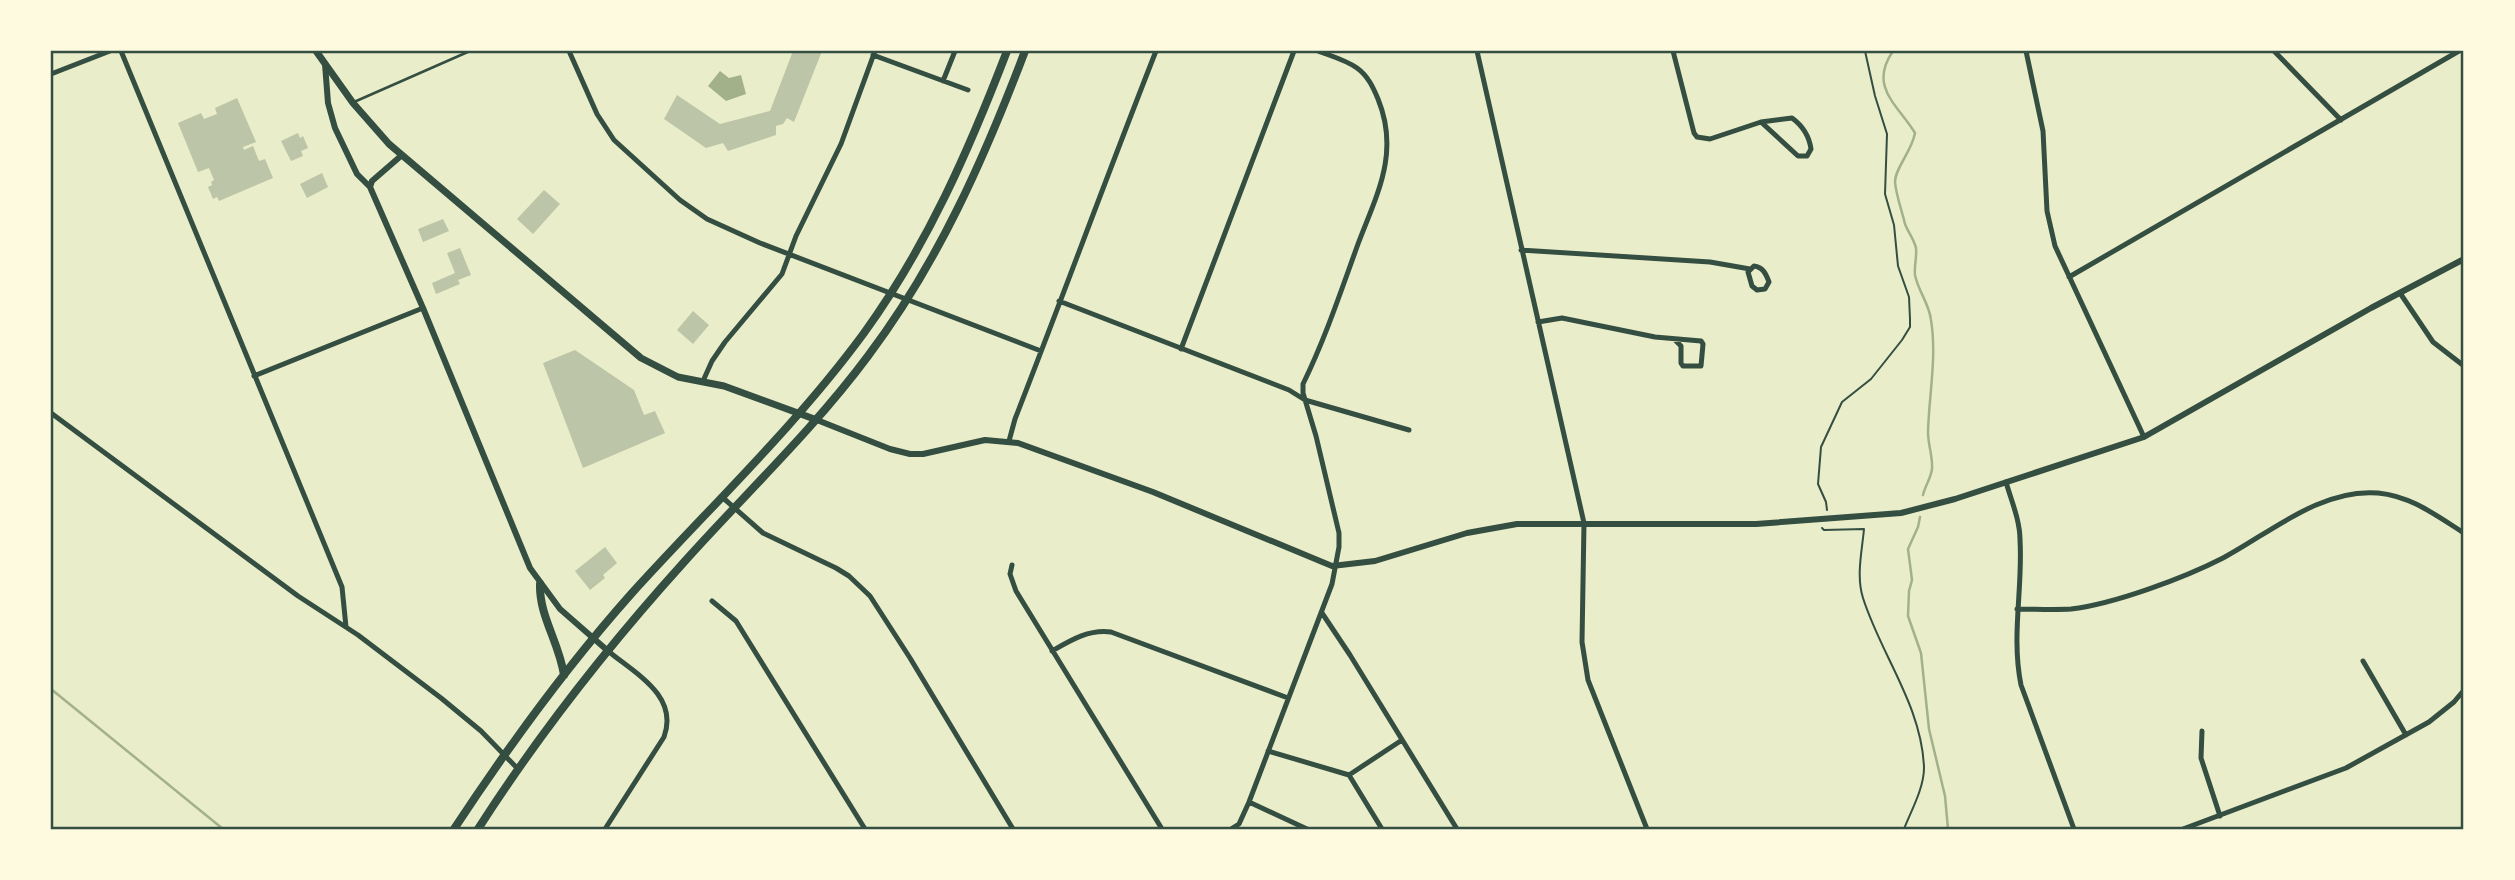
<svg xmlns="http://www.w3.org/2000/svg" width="2515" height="880" viewBox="0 0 2515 880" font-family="'Titillium Web',sans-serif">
  <rect width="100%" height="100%" fill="#e9edc9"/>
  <path fill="#a3b18a" d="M720,71L729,78L741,75L746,94L726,101L708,86Z"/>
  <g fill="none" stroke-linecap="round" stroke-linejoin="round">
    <path stroke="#a3b18a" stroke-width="2.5" d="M1893,51C1868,87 1898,105 1915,133C1912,151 1895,168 1895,182C1896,195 1902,211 1905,224C1908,232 1914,239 1916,248C1917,257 1914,266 1915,275C1918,291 1929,303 1931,320C1937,357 1929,395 1928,432C1928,445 1933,457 1932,469C1931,478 1925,486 1923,495
      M1920,517L1918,527L1908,549L1912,580L1909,591L1908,616L1921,653L1929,729L1945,796L1948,829
      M51,689L223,829"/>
  </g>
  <path fill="#bcc5a7" d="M793,51H822L794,122L787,118L783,124L776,126V135L728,151L723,143L706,148L664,119L677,95L720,124L770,111Z
    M237,98L256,142L243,147L244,150L253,146L259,161L265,159L273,178L219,201L217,197L213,199L208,187L212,185L211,182L214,180L209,168L198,172L178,123L201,113L204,119L217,114L215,108Z
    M298,133L300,138L303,136L308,148L301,151L303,156L291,161L281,141Z
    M322,173L328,187L307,198L300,184Z
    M544,190L560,204L533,234L517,219Z
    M443,219L449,231L423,242L418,229Z
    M460,248L471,275L458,280L460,284L436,294L432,283L455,273L447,253Z
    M693,311L709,325L693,344L677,330Z
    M575,350L634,390L644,415L655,411L665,433L583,468L543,363Z
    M605,547L617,563L603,575L605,578L590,590L575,571Z"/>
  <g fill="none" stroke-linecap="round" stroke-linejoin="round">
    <path stroke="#344e41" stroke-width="2" d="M1827,510L1826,502L1818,484L1821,447L1842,402L1871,379L1902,340L1910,327V319L1909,297L1898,266L1894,225L1885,194L1887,134L1875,96L1865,51
      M1822,528L1824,530L1864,529C1862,551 1856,576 1863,598C1881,655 1922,706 1924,768C1924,788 1911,811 1904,829"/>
    <path stroke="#344e41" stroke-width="2.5" d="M354,102L470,51"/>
    <path stroke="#344e41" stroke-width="5" d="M121,51L342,587L346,627
      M569,51L597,114L614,140L680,200L707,219L760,243L1041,351
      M1477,51L1584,523L1582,642L1588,680L1647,829
      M1673,51L1694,133L1697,137L1710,139L1761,122
      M2026,51L2043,131L2047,211L2055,246L2144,437
      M2274,51L2341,120
      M873,55L968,90
      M51,74L110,51
      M943,81L955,51
      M1792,118C1803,126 1809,135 1811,149L1807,156H1798L1761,122Z
      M1521,250L1710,262L1750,269
      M1754,266C1763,267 1766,274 1769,282L1765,289L1757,290L1752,286L1748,272Z
      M2069,277L2459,51
      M2400,293L2433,342L2464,366
      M1059,301L1289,390L1305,400L1409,430
      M1538,322L1562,318L1655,337L1701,341L1703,344L1701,366H1683L1681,363V346L1674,339
      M1181,349L1294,51
      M254,376L423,308
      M703,381L712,361L725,342L782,274L796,236L841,144L875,51
      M51,413L298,596L358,635L441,698L481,731L518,769
      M1009,441L1015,419C1063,296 1108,173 1156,51
      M2006,482C2011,500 2020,520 2020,540C2023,588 2011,636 2021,685L2074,829
      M722,497L763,533L836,568L849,576L870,596L910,658L1013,829
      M1012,565L1010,574L1016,591L1162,829
      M712,601L736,621L865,829
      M2017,609C2035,609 2053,610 2071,609C2114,604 2184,578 2223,558C2270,533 2321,488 2378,493C2411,496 2437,516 2464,533
      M1322,613L1350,655L1457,829
      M1052,651C1071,640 1089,629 1111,632L1288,698
      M2363,661L2406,735
      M2202,731L2201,758L2220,816
      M1268,751L1349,775L1382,829
      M1349,775L1402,740
      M1249,802L1307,829
      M605,829L664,737C679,696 636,674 608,651
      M1231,829L1239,824L1249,802L1332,584L1339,547V533L1316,436L1303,393V384C1325,339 1341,291 1358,244C1377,194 1400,153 1378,99C1373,87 1368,76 1357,68C1346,60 1331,56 1318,51
      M2183,829L2346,768L2429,722L2454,702L2464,690"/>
    <path stroke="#344e41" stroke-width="6" d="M325,64L328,103L335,128L357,174L370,187L423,308L530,568L560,609L608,651
      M370,187L372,181L402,155
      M817,420L890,449L910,454H923L985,440L1018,443L1153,492L1332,566L1375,561L1467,533L1517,524H1756L1901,513L1955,499L2144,437L2371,308L2464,259"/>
    <path stroke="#344e41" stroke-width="7" d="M316,51L353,103L389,144L641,358L678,377L724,386L817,420"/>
    <path stroke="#344e41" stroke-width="8" d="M540,584C539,616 559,642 564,675
      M454,829C508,747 566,667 632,593C710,507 795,427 864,333C927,246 969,150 1007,51
      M478,829C539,734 609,645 685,561C746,493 813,430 868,356C938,263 984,159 1025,51"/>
  </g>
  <rect width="2515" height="880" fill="none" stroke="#fefae0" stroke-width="105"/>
  <rect x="52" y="52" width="2410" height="776" fill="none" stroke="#344e41" stroke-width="2.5"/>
</svg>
